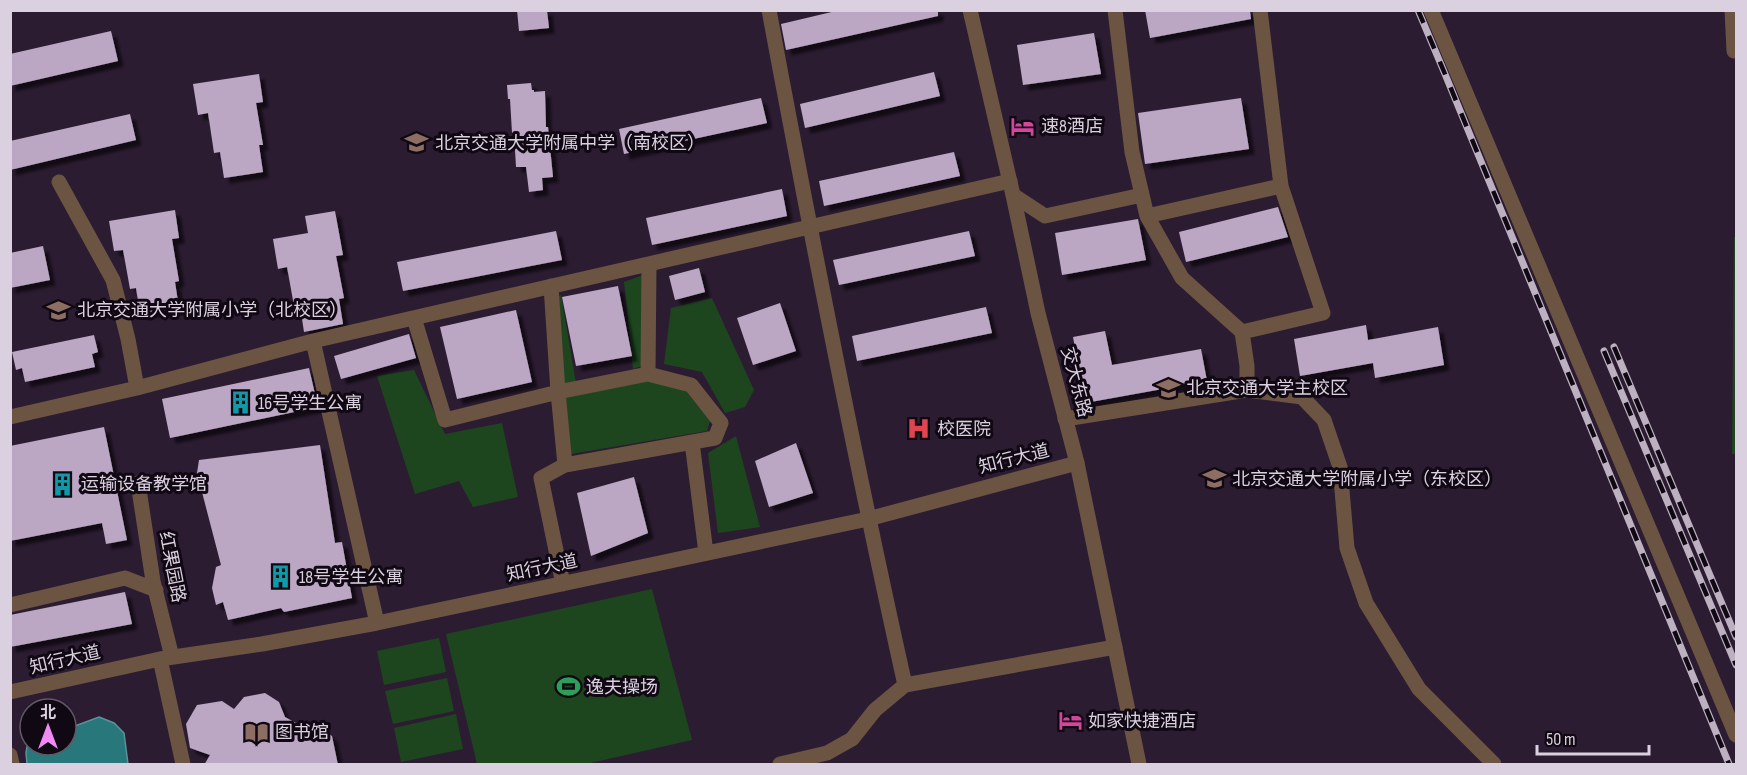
<svg xmlns="http://www.w3.org/2000/svg" width="1747" height="775" viewBox="0 0 1747 775" font-family="'Sofia Sans Condensed','Noto Sans SC',sans-serif">
  <defs>
    <filter id="shadow"><feDropShadow dx="5.5" dy="5.5" stdDeviation="1.5" flood-color="#0009"/></filter>
  </defs>
  <rect width="100%" height="100%" fill="#2c1c32"/>
  <path fill="#1d461f" d="M1734,237H1736V454H1732Z
    M643,275L645,365L633,369L624,282Z
    M561,295L576,383L564,385L555,298Z
    M712,298L754,390L745,407L725,413L702,372L664,364L671,308Z
    M414,370L445,434L502,423L518,497L473,507L459,481L415,494L377,376Z
    M647,380L684,389L710,421L707,431L571,454L564,398Z
    M736,436L760,527L718,533L708,453Z
    M652,589L692,740L586,764H477L446,634Z
    M439,638L446,672L384,685L377,651Z
    M447,678L454,711L393,724L385,691Z
    M456,714L463,749L401,762L394,728Z"/>
  <path fill="#27777b" stroke="#5d9299" stroke-width="1.5" d="M99,717L114,723L124,733L128,764H27L26,753L30,728V745H66V726H75Z"/>
  <path fill="#bba6c3" filter="url(#shadow)" d="M517,10H547L549,28L519,31Z
    M840,10H938V16L786,50L781,24Z
    M1145,10H1250L1251,19L1150,38Z
    M111,31L118,61L10,86V54Z
    M1094,33L1101,74L1023,85L1017,45Z
    M934,72L940,96L805,128L800,104Z
    M259,74L263,102L256,103L263,145H259L263,172L224,178L220,152L214,153L208,113L198,115L193,84Z
    M531,83L532,90H534V92L545,91L546,127H548L553,177L542,178L543,190L529,192L526,167H516L514,133H512L510,99H508L507,85Z
    M761,98L767,123L624,154L619,129Z
    M1241,98L1249,149L1145,164L1138,113Z
    M130,114L136,140L10,170V141Z
    M954,152L960,176L824,206L819,181Z
    M782,189L787,216L652,245L646,218Z
    M1278,207L1288,237L1186,262L1179,232Z
    M175,210L179,238L172,239L179,281L175,282L179,308L140,314L136,288L130,289L123,250L114,251L109,221Z
    M335,211L343,255L336,256L344,298L339,299L343,324L304,332L300,306H294L287,267L278,269L273,239L308,233L305,216Z
    M1138,219L1146,260L1062,275L1055,233Z
    M556,231L562,260L403,291L397,262Z
    M969,231L975,256L839,285L833,260Z
    M43,246L50,280L10,288V253Z
    M699,268L705,292L675,300L669,276Z
    M618,286L632,356L576,366L562,297Z
    M780,303L796,351L753,365L737,318Z
    M986,307L992,333L857,361L852,336Z
    M516,310L532,382L457,399L440,327Z
    M1366,325L1368,340L1438,327L1444,365L1375,378L1373,363L1300,376L1294,339Z
    M1105,331L1112,365L1201,349L1207,381L1085,403L1073,337Z
    M409,334L416,358L341,379L334,356Z
    M94,335L98,352L92,354L95,367L25,382L22,368L16,370L12,352Z
    M309,368L318,407L170,438L162,399Z
    M104,427L127,540L106,544L102,523L10,541V446Z
    M796,443L813,493L769,507L755,461Z
    M320,445L335,543L342,542L352,598L284,612L281,608L228,620L223,602L216,605L212,588L216,567L221,565L197,473L199,460Z
    M634,477L648,533L591,556L577,493Z
    M125,592L132,624L10,647V615Z
    M265,693L279,702L285,717L305,728L319,727L332,736L338,765H204L210,755L190,748L186,724L197,705L222,701L234,709L244,697Z"/>
  <g fill="none" stroke-linecap="round" stroke-linejoin="round">
    <path stroke="#6c5442" stroke-width="15" d="M769,10C811,236 855,461 905,685
      M1115,10L1132,152L1147,216
      M1431,10L1736,735
      M1732,10L1734,51H1736
      M59,182L113,280L128,339L137,388
      M1013,195L1045,216L1142,195
      M414,318L445,420L558,392L551,286
      M1242,332L1323,313L1281,186L1260,10
      M313,341L377,623
      M1247,390V366L1242,332L1182,278L1147,216L1281,186
      M10,417L137,388L313,341L1010,181
      M1065,419L1247,390L1302,397L1324,420L1340,467L1347,548L1366,603L1419,689L1494,764
      M692,442L706,553
      M565,465L715,438L721,423L691,385L648,374
      M138,483L153,581L172,657
      M563,584L541,478L565,465L558,392L648,374L649,264
      M10,605L125,578L156,590
      M160,659L183,764
      M10,692L160,659L262,644L377,623L868,519L1077,463
      M10,755L12,764
      M780,764L827,753L852,739L875,710L905,685L1115,647"/>
    <path stroke="#6c5442" stroke-width="15" d="M970,10L1013,195L1038,313L1077,463L1139,764"/>
    <defs>
      <path id="rail" d="M1418,10L1445,74L1729,764
        M1614,347L1736,637
        M1604,351L1736,665"/>
    </defs>
    <use href="#rail" stroke="#bcb0c1" stroke-width="7"/>
    <use href="#rail" stroke="#100913" stroke-width="4.5" stroke-dasharray="14" stroke-linecap="butt"/>
  </g>
  <defs>
    <symbol id="hotel-bare" viewBox="-9 -9 18 18"><path d="M-6-4.5h1.5V1H6V5H4.5V3h-9V5H-6ZM-4 0a1.8 1.8 0 1 1 3.6 0ZM.5 0V-2.5h3Q6-2.5 6 0Z" fill="#d1479c" stroke="#100913" stroke-width="2.5" paint-order="stroke"/></symbol>
    <symbol id="school-bare" viewBox="-9 -9 18 18"><path d="M0-5L7-2L0 1L-7-2ZM-4 1L0 2.5L4 1V4Q0 6-4 4Z" fill="#8d6e63" stroke="#100913" stroke-width="2.5" paint-order="stroke"/></symbol>
    <symbol id="university-bare" viewBox="-9 -9 18 18"><path d="M0-5L7-2L0 1L-7-2ZM-4 1L0 2.5L4 1V4Q0 6-4 4Z" fill="#8d6e63" stroke="#100913" stroke-width="2.5" paint-order="stroke"/></symbol>
    <symbol id="building-bare" viewBox="-9 -9 18 18"><path d="M-4-6H4V6H1V3H-1V6H-4ZM-2.5-4.3h1.7v1.8h-1.7ZM.8-4.3h1.7v1.8H.8ZM-2.5-1h1.7V.8h-1.7ZM.8-1h1.7V.8H.8Z" fill="#0f9aa8" stroke="#100913" stroke-width="2.5" paint-order="stroke"/></symbol>
    <symbol id="hospital-bare" viewBox="-9 -9 18 18"><path d="M-5-5h3v3.5h4V-5h3V5h-3V1.5h-4V5h-3Z" fill="#e0444e" stroke="#100913" stroke-width="2.5" paint-order="stroke"/></symbol>
    <symbol id="stadium-bare" viewBox="-9 -9 18 18"><path d="M0-5a6.5 5 0 1 0 0 10a6.5 5 0 1 0 0-10ZM-3.5-1.8h7v3.6h-7Z" fill="#2e9e5b" stroke="#100913" stroke-width="2.5" paint-order="stroke"/></symbol>
    <symbol id="library-bare" viewBox="-9 -9 18 18"><path d="M-6-4Q-3-5.5-.7-3.5V5Q-3 3-6 4ZM6-4Q3-5.5 .7-3.5V5Q3 3 6 4Z" fill="#8d6e63" stroke="#100913" stroke-width="2.5" paint-order="stroke"/></symbol>
  </defs>
  <g fill-rule="evenodd">
    <use href="#hotel-bare" x="1006" y="110" width="33" height="33"/>
    <use href="#school-bare" x="400" y="126" width="33" height="33"/>
    <use href="#school-bare" x="42" y="294" width="33" height="33"/>
    <use href="#university-bare" x="1152" y="372" width="33" height="33"/>
    <use href="#building-bare" x="224" y="386" width="33" height="33"/>
    <use href="#hospital-bare" x="902" y="412" width="33" height="33"/>
    <use href="#school-bare" x="1198" y="462" width="33" height="33"/>
    <use href="#building-bare" x="46" y="468" width="33" height="33"/>
    <use href="#building-bare" x="264" y="560" width="33" height="33"/>
    <use href="#stadium-bare" x="552" y="670" width="33" height="33"/>
    <use href="#hotel-bare" x="1054" y="704" width="33" height="33"/>
    <use href="#library-bare" x="240" y="716" width="33" height="33"/>
  </g>
  <g text-anchor="middle" dominant-baseline="central" stroke-width="6" stroke-linejoin="round" paint-order="stroke">
    <g font-size="18" fill="#dbd0df" stroke="#100913" text-anchor="start">
      <text x="1041" y="126">速8酒店</text>
      <text x="435" y="143">北京交通大学附属中学（南校区）</text>
      <text x="77" y="310">北京交通大学附属小学（北校区）</text>
      <text x="1186" y="388">北京交通大学主校区</text>
      <text x="258" y="403">16号学生公寓</text>
      <text x="937" y="429">校医院</text>
      <text x="1232" y="479">北京交通大学附属小学（东校区）</text>
      <text x="81" y="484">运输设备教学馆</text>
      <text x="299" y="577">18号学生公寓</text>
      <text x="586" y="687">逸夫操场</text>
      <text x="1088" y="721">如家快捷酒店</text>
      <text x="275" y="732">图书馆</text>
    </g>
    <g font-size="18" fill="#dbd0df" stroke="#100913">
      <text transform="translate(1076 382) rotate(75)">交大东路</text>
      <text transform="translate(1014 459) rotate(-14)">知行大道</text>
      <text transform="translate(172 567) rotate(79)">红果园路</text>
      <text transform="translate(542 568) rotate(-12)">知行大道</text>
      <text transform="translate(65 660) rotate(-13)">知行大道</text>
    </g>
  </g>
  <rect width="1747" height="775" fill="none" stroke="#dbd0df" stroke-width="24"/>
  <g transform="translate(48 727)"><circle r="28" fill="#100913" stroke="#615965" stroke-width="1.5"/>
  <path d="M0-4.5L10 22L0 15L-10 22Z" fill="#f08bf6"/>
  <text y="-9" font-size="16" font-weight="bold" text-anchor="middle" fill="#dbd0df">北</text>
  </g>
  <path d="M1537 745v9h112v-9" fill="none" stroke="#dbd0df" stroke-width="3"/>
  <text x="1546" y="745" font-size="18" fill="#dbd0df" stroke="#100913" stroke-width="4.5" paint-order="stroke">50 m</text>
</svg>
